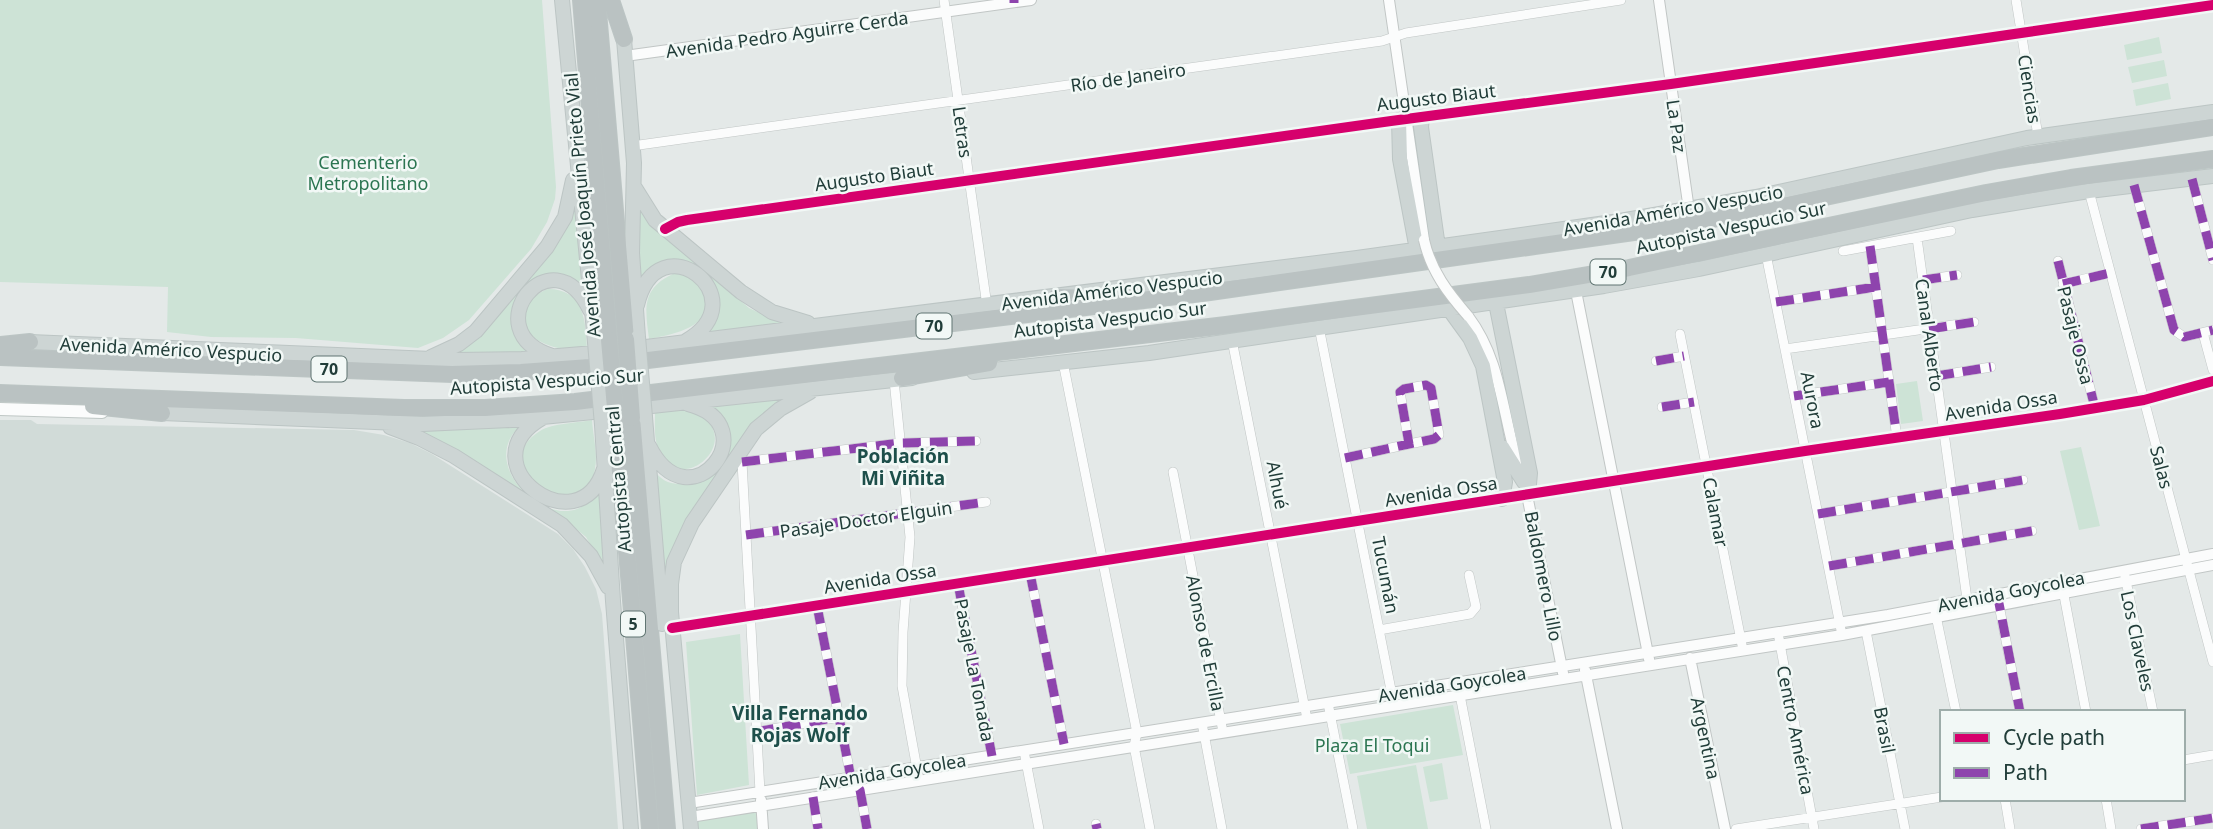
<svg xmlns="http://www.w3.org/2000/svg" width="2213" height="829" viewBox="0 0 2213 829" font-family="'Noto Sans',sans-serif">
  <rect width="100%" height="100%" fill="#e4e9e8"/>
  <path fill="#d1dbd8" d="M0,420H31L37,424L354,430L384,435L410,443L432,454L558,534L573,549L585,567L596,589L602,614L618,829H0Z"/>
  <path fill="#cde3d6" d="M0,0H542L556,187L555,199L547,222L531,249L469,320L443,338L418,348L296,338L211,337L167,332L168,287L0,282Z
    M2159,37L2162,53L2127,60L2124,45Z
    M2164,60L2167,76L2132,83L2128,67Z
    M2168,83L2171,99L2136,106L2133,90Z
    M576,204L585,292C551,241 487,304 520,343C524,346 530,349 534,352L455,353L490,322L562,236Z
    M637,204L656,228L749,308L783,324L707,333L714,324L716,315L696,268L638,280Z
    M675,273L696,279C699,284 706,292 707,298C712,328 669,335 649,339C645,308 641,288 675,273Z
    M548,289C584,289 586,321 587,350C571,351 554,349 539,341C511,326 523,298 548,289Z
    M1917,381L1923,421L1901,424L1896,384Z
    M787,396L765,413L670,567L659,568L651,468C656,473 662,480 668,482C698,492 739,464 727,431C724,422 712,413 705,406Z
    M685,409C758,431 677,508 657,445C654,435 655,423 655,412Z
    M592,420C593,436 598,454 595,469C583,533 482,466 540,431C553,423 577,423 592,420Z
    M519,427C480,463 539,523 577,509C588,505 594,495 600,486L603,567L586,537L564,519L418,431Z
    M2081,447L2100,526L2079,530L2060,451Z
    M740,634L749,785L697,795L686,642Z
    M1453,705L1463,755L1350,774L1340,724Z
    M1442,763L1448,799L1430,802L1423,767Z
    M1416,765L1428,829H1367L1357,776Z
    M754,811L758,816L759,829H696L698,819Z"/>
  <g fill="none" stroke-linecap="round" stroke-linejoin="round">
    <defs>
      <path id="minor" d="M944,0L987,306
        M2016,0L2038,136
        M1407,119L1681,83L2213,5
        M632,146L1382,41L1406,33L1621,0
        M2192,179L2213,260
        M2134,185L2174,330L2184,337L2213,330
        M2089,191L2213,662
        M665,229L678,222L687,220L1399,120
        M1917,238L1967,599
        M1870,246L1897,438
        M1843,251L1951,231
        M1766,254L1842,635
        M2058,261L2095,408
        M1923,280L1957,275
        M2063,284L2110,273
        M1776,302L1876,287
        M1319,327L1394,705
        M2203,333L2213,370
        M1680,334L1742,645
        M1232,340L1307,719
        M1785,349L1974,322
        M1656,361L1684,356
        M1063,362L1137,733L1134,746L1150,829
        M1936,376L1991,367
        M894,380L910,537L903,632L902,686L919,780
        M1426,385L1431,388L1439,435L1434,439L1409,444L1400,392L1404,389Z
        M1794,396L1889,382
        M1662,407L1694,402
        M1345,458L1409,444
        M1173,472L1223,732
        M1614,482L1805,451L2060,414L2144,400L2213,381
        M1818,514L2023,480
        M746,535L986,502
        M1829,566L2032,531
        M1030,573L1064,744
        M2125,576L2153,712
        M958,584L992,756
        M2063,590L2086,712
        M1998,600L2020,712
        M817,606L851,778L860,790L867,829
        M1935,611L1956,712
        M672,628L1528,495
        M1379,630L1470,614L1476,607L1469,575
        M1866,631L1905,829
        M1779,638L1814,829
        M1460,695L1486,829
        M1328,703L1353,829
        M1202,723L1222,829
        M756,732L839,717
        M1024,751L1039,829
        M2183,760L2213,755
        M760,792L742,462L900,443L976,441
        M813,797L818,829
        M2005,799L2010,829
        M2106,799L2111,829
        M1096,824L1097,829
        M1736,829L1942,797
        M2141,829L2213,818"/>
      <path id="tertiary" d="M1389,0L1424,240
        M1659,0L1689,210
        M625,56L1031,0
        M1576,291L1649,659
        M1468,316C1502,361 1502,415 1519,468
        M1526,490L1563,673
        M1528,495L1614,482
        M1690,658L1725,829
        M1585,670L1617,829
        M761,800L763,829
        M689,803L1888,615L2213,554
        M690,817L1842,635L2213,565"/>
      <path id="secondary" d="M0,409L102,412"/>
      <path id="primary" d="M562,0L595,342
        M624,39L634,163L632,253L638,337
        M1422,117L1421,127L1438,247
        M1399,120L1400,159L1417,250
        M635,188L655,220L741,292L772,312L808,323
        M1496,303L1530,473L1528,495
        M637,305C658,218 760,299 686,341
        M1449,309L1470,338L1483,366L1505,482L1502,499
        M30,342L456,360L522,359L606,352
        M630,349L1357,258L1620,221L1756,197L2027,138L2213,112
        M552,356C473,331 552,231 590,310
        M431,357L459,344L476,331L547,247L565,217L573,180
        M974,372L1149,353L1604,286L1699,269L1972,210L2089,191L2213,176
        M633,408L912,378
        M162,413L423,424L512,420L613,410
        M645,417L662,624
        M542,418C464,463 579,549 604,469
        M602,425L613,601L631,829
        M390,427L419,438L454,456L562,525L591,556L608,587
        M649,446C690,528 770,425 688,404
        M1502,447L1524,482
        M691,829L671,612V584L674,562L692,523L756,429L780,409L810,392"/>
      <path id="motorway" d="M581,0L609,340
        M597,0L626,339
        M611,0L624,39
        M1056,297L1093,298
        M0,345L30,342
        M0,357L452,374L521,372L590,367L1210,292L1648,230L1760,211L1998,160L2213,127
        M902,378L989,363
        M0,393L404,408H485L575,402L1226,325L1529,285L1629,268L1986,193L2071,178L2213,159
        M93,406L162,413
        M632,418L667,829
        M616,419L650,829"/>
    </defs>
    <use href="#minor" stroke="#c1c6c5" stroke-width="10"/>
    <use href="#tertiary" stroke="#c1c6c5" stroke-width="12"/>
    <use href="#secondary" stroke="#bfc7c5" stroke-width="14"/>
    <use href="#primary" stroke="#bcc5c4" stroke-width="16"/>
    <use href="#motorway" stroke="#bcc5c4" stroke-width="18"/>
    <use href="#minor" stroke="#fbfcfc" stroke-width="9"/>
    <use href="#tertiary" stroke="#fbfcfc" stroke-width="10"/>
    <use href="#secondary" stroke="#fbfcfc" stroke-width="12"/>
    <use href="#primary" stroke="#cdd5d4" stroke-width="14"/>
    <use href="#motorway" stroke="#bac2c2" stroke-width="16"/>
    <defs>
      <path id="tertiary-bridge" d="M1424,240C1431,271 1448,293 1468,316"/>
      <path id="primary-bridge" d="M638,337L645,417
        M595,342L602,425"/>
      <path id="motorway-bridge" d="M626,339L632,418
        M609,340L616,419"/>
    </defs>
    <use href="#tertiary-bridge" stroke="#c1c6c5" stroke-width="12" stroke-linecap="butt"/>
    <use href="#primary-bridge" stroke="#bcc5c4" stroke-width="16" stroke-linecap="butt"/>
    <use href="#motorway-bridge" stroke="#bcc5c4" stroke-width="18" stroke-linecap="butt"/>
    <use href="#tertiary-bridge" stroke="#fbfcfc" stroke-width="10"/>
    <use href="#primary-bridge" stroke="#cdd5d4" stroke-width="14"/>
    <use href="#motorway-bridge" stroke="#bac2c2" stroke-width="16"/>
    <path stroke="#8e44ad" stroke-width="9" stroke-dasharray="18 9" stroke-linecap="butt" d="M1014,0V3
      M2192,179L2213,260
      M2134,185L2174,330L2184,337L2213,330
      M1870,246L1897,438
      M2058,261L2095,408
      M1923,280L1957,275
      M2063,284L2110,273
      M1776,302L1876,287
      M1929,329L1974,322
      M1656,361L1684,356
      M1936,376L1991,367
      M1426,385L1431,388L1439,435L1434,439L1409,444L1400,392L1404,389Z
      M1794,396L1889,382
      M1662,407L1694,402
      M1345,458L1409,444
      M742,462L900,443L976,441
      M1818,514L2023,480
      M746,535L986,502
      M1829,566L2032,531
      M1030,573L1064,744
      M958,584L992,756
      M1997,593L2020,712
      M817,606L851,778L860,790L867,829
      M756,732L839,717
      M813,797L818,829
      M1096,824L1097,829
      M2141,829L2213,818"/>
    <defs>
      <path id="cycleway" d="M665,229L678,222L687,220L1391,121L1671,84L2213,5
        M672,628L1805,451L2060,414L2144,400L2213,381"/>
    </defs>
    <use href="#cycleway" stroke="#f2f8f6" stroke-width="15"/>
    <use href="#cycleway" stroke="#d6006c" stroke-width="10"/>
  </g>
  <g text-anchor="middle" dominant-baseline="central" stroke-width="5" stroke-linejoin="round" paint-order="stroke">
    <g fill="#f2f8f6" stroke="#607572" stroke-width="2">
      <rect x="1590.5" y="259.5" width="35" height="25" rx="5"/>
      <rect x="916.5" y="313.5" width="35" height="25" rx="5"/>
      <rect x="311.5" y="356.5" width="35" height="25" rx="5"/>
      <rect x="621" y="611.5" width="24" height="25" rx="5"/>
    </g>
    <g font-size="16" font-weight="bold" fill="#213d39">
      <text x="1608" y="272">70</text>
      <text x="934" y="326">70</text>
      <text x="329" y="369">70</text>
      <text x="633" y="624">5</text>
    </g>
    <g font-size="18" fill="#213d39" stroke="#f2f8f6">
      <text transform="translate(787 34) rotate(-8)">Avenida Pedro Aguirre Cerda</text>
      <text transform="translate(1128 77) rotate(-8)">Río de Janeiro</text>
      <text transform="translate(2030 89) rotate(81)">Ciencias</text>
      <text transform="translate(1436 97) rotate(-7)">Augusto Biaut</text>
      <text transform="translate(1677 126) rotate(82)">La Paz</text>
      <text transform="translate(963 132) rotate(82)">Letras</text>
      <text transform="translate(874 176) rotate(-8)">Augusto Biaut</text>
      <text transform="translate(582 205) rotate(-95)">Avenida José Joaquín Prieto Vial</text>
      <text transform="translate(1673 210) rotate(-10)">Avenida Américo Vespucio</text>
      <text transform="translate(1731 227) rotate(-12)">Autopista Vespucio Sur</text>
      <text transform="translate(1112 290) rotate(-7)">Avenida Américo Vespucio</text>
      <text transform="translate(1110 319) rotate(-7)">Autopista Vespucio Sur</text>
      <text transform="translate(1930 335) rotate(82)">Canal Alberto</text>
      <text transform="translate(2076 335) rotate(76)">Pasaje Ossa</text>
      <text transform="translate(171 349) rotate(3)">Avenida Américo Vespucio</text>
      <text transform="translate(547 381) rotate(-4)">Autopista Vespucio Sur</text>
      <text transform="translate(1813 400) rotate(79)">Aurora</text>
      <text transform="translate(2001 405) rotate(-9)">Avenida Ossa</text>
      <text transform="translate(2162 467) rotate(75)">Salas</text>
      <text transform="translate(618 479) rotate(-95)">Autopista Central</text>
      <text transform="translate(1278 485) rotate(79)">Alhué</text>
      <text transform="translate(1441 491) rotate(-9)">Avenida Ossa</text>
      <text transform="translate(1716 512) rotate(79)">Calamar</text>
      <text transform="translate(866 519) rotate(-8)">Pasaje Doctor Elguin</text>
      <text transform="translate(1386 575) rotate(79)">Tucumán</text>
      <text transform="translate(1544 576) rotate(79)">Baldomero Lillo</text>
      <text transform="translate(880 578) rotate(-9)">Avenida Ossa</text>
      <text transform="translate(2011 591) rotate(-11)">Avenida Goycolea</text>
      <text transform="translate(2138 641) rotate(78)">Los Claveles</text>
      <text transform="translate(1206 643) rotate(79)">Alonso de Ercilla</text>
      <text transform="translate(975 670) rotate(79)">Pasaje La Tonada</text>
      <text transform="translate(1452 684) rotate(-9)">Avenida Goycolea</text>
      <text transform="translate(1796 730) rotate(79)">Centro América</text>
      <text transform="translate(1885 730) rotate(79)">Brasil</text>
      <text transform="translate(1706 738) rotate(78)">Argentina</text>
      <text transform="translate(892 771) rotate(-9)">Avenida Goycolea</text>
    </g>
    <g font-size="18" fill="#2b7551" stroke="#f2f8f6">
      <text x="368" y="162">Cementerio<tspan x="368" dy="21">Metropolitano</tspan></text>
      <text x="1372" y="745">Plaza El Toqui</text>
    </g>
    <g font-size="19" font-weight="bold" fill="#1d4f4a" stroke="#f2f8f6">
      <text x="903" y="456">Población<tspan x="903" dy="22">Mi Viñita</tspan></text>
      <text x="800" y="713">Villa Fernando<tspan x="800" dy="22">Rojas Wolf</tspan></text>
    </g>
  </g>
  <rect x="1940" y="710" width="245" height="91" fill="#f2f8f6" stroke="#9eadaa" stroke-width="2"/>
  <rect x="1954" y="733" width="35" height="10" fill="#d6006c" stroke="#9eadaa" stroke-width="2"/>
  <text x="2003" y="745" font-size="21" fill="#213d39">Cycle path</text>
  <rect x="1954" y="768" width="35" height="10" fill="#8e44ad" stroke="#9eadaa" stroke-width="2"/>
  <text x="2003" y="780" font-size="21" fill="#213d39">Path</text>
</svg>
